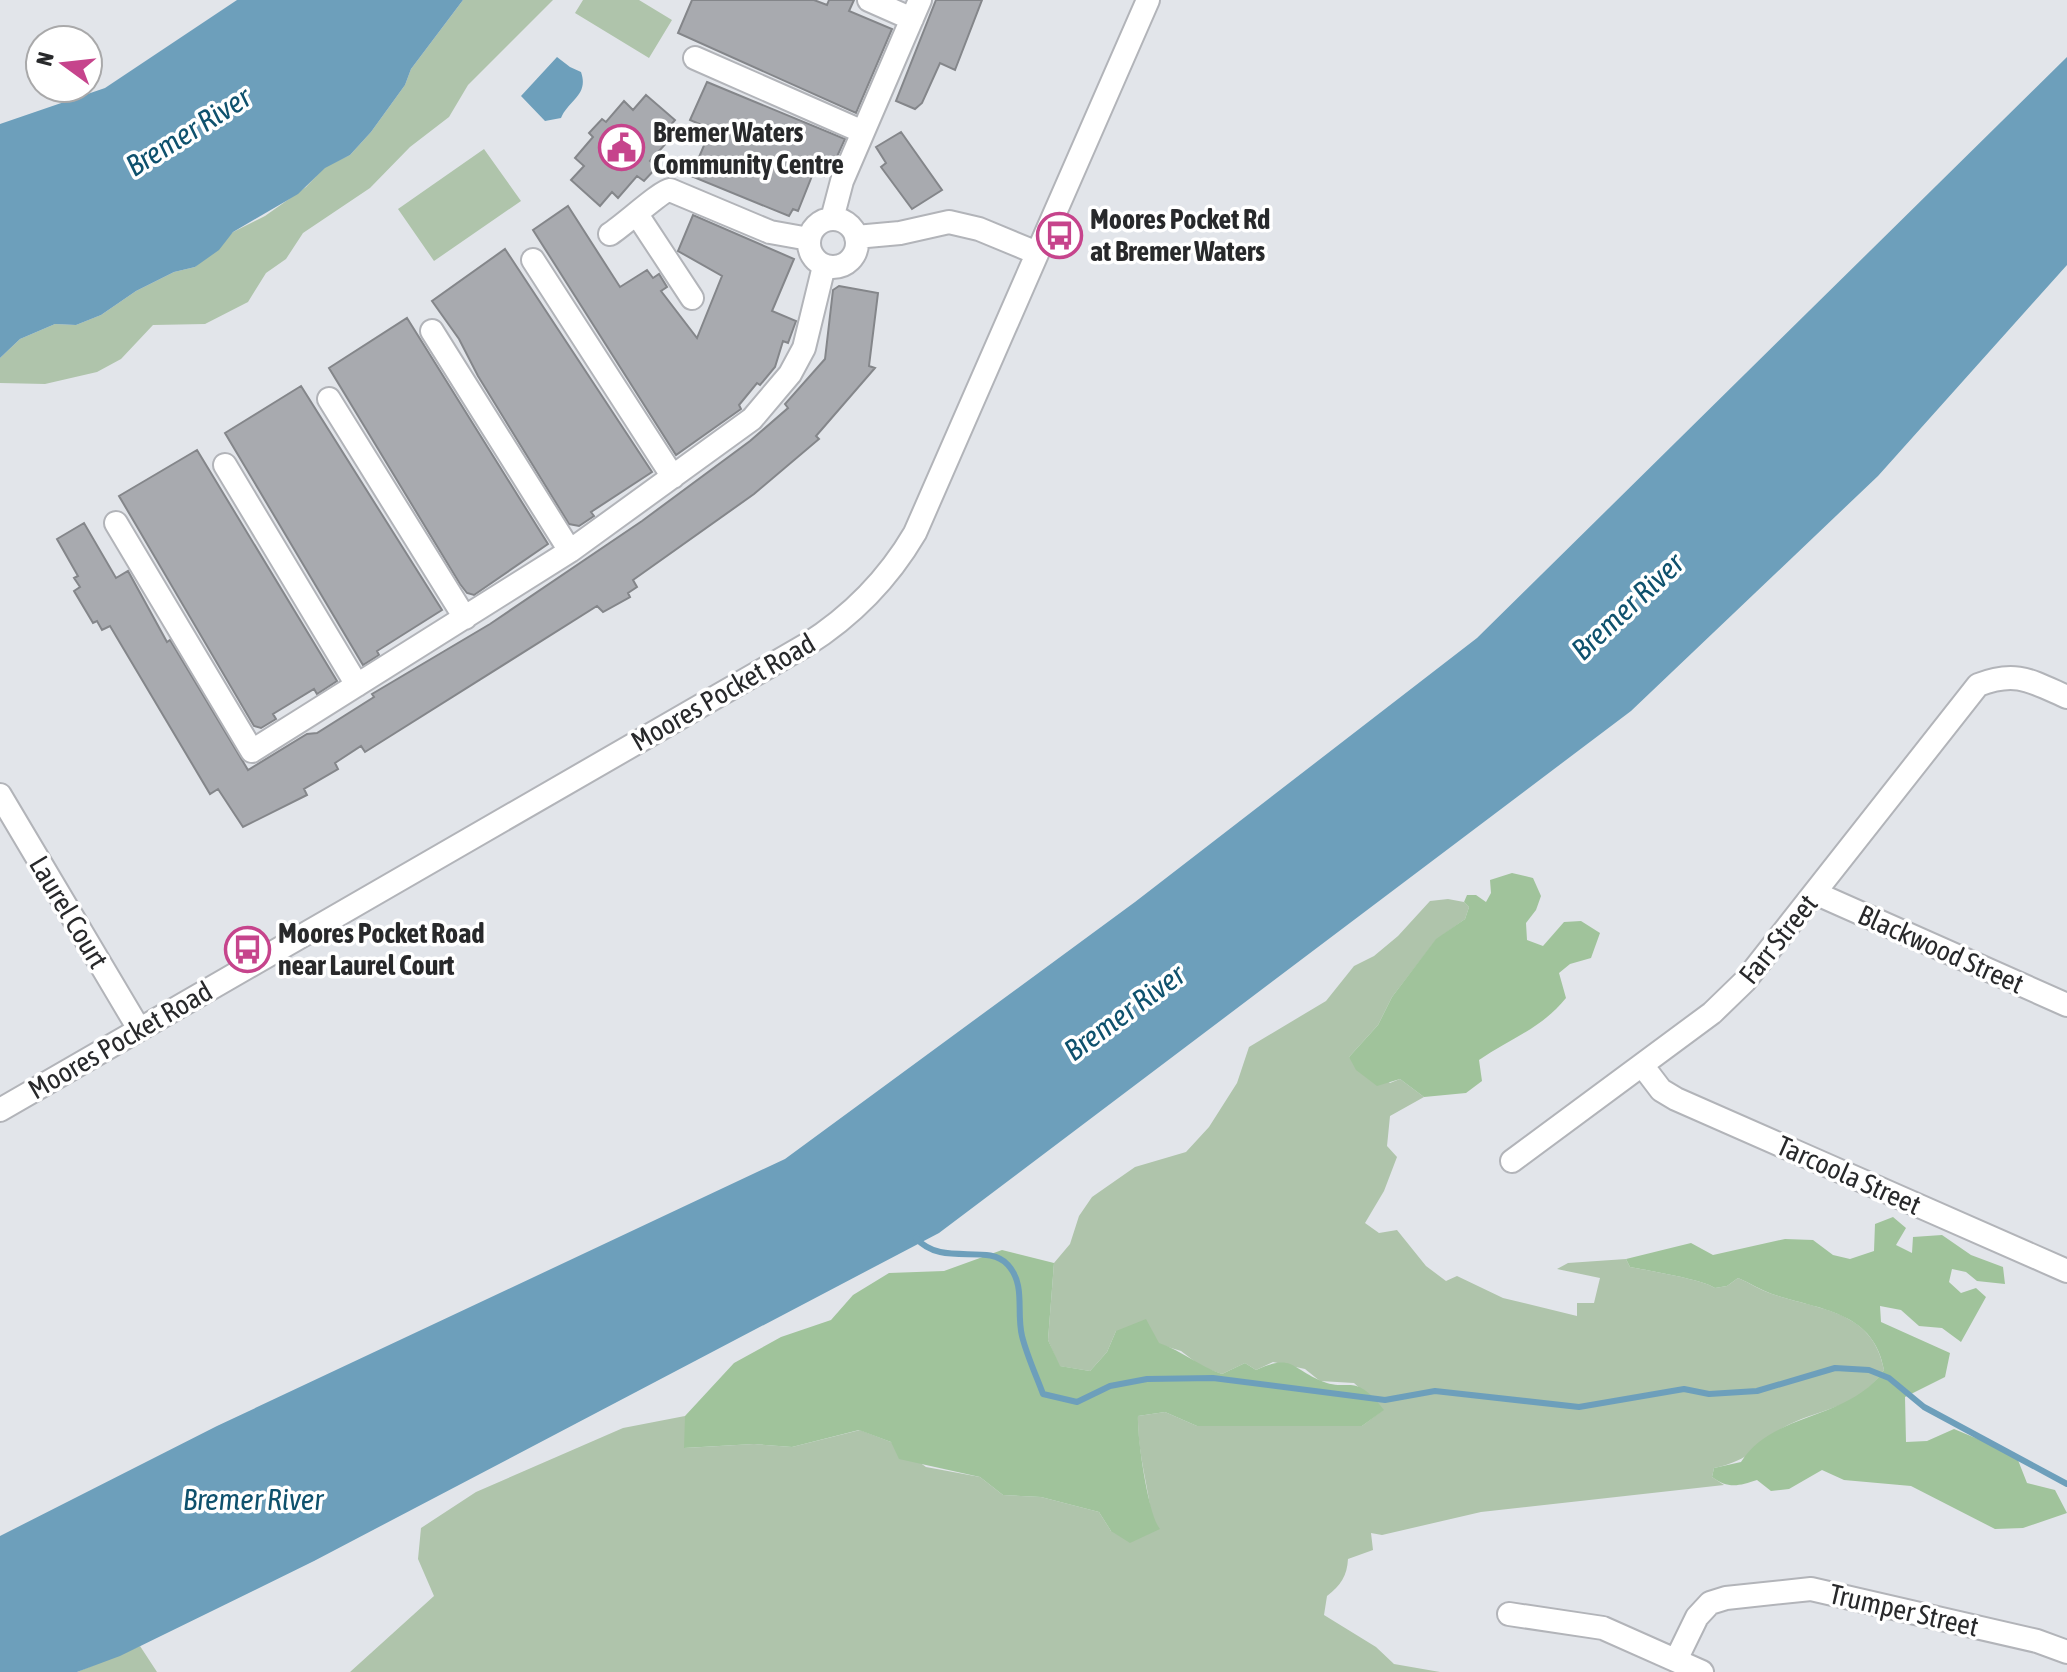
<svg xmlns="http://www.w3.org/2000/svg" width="2067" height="1672" viewBox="0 0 2067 1672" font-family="'Asap Condensed',sans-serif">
  <rect width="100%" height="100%" fill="#e2e5ea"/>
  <path fill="#afc4ab" d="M463,0H553L468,85L449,117L410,147L370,188L303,233L286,259L266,273L248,302L205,324L153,325L121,359L97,372L45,384L0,383V358L20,339L55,324L76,325L101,315L136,291L174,272L195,267L233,232L265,216L306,187L325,167L350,155L371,132L405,85L411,69Z
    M583,0H639L672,20L649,58L575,13Z
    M484,149L521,201L434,261L398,209Z
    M1448,899L1464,902L1469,907L1465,919L1436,940L1392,997L1378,1025L1349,1057L1390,1083L1400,1079L1424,1097L1390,1116L1387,1146L1397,1157L1384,1191L1365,1223L1379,1233L1397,1230L1426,1266L1446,1281L1457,1276L1503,1298L1577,1316V1303H1594L1600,1278L1557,1269L1568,1263L1626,1259L1630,1267C1650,1271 1701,1279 1715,1288L1727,1286L1738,1278C1750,1283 1760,1290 1772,1294C1820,1310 1873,1310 1884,1370C1857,1409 1827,1406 1788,1425C1756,1442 1756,1459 1714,1468L1712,1477L1724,1485L1481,1512L1382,1535L1371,1533L1373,1550L1348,1559C1347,1576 1341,1585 1327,1596L1324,1615L1376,1647L1394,1664L1440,1672H350L434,1596L418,1559L421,1528L476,1492L623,1428L685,1416V1448L754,1444L792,1447L860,1430L891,1442L926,1467L980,1477L1003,1495L1041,1497L1099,1512L1111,1531L1152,1520C1148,1485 1137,1451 1138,1416L1165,1412L1197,1426H1362L1383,1410L1354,1383L1320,1381L1305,1369L1273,1362L1256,1370L1245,1363L1222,1374L1202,1367L1181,1351L1116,1331L1107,1352L1090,1371L1059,1366L1048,1340L1054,1263L1070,1244L1079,1216L1092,1197L1135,1167L1186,1152L1209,1127L1237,1083L1249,1047L1326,1001L1354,966L1374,956L1398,936L1430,901Z
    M140,1646L157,1672H77Z"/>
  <path fill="#a0c39b" d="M1512,873L1533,878L1541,896L1536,910L1526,923L1527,940L1543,946L1564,922L1581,921L1600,933L1591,958L1570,964L1559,973L1566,998C1542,1028 1510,1039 1479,1060L1482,1081L1466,1093L1424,1097L1400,1079L1377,1086L1356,1070L1349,1057L1378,1025L1392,997L1436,939L1465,919L1469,907L1464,902L1467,895H1476L1486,902L1491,893L1490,880Z
    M1893,1217L1906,1228L1896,1245L1912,1253L1913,1237L1942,1235L1971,1255L2003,1267L2005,1284L1977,1281L1966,1272L1952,1269L1949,1282L1961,1293L1976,1288L1986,1297L1961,1342L1942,1328L1919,1326L1901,1310L1880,1306L1881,1322L1950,1353L1945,1377L1905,1397L1906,1442L1927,1441L1954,1429L2016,1455L2027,1483L2055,1490L2067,1513L2023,1528L1995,1529L1911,1486L1844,1480L1822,1470L1789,1489L1771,1491L1757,1480C1739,1486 1728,1489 1712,1477L1714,1468L1741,1462C1773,1411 1849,1421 1884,1370C1874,1311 1820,1310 1772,1294C1761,1290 1750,1283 1738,1278L1727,1286L1715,1288C1701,1279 1650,1271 1630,1267L1626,1259L1691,1243L1713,1255L1785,1239L1813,1240L1833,1255L1850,1259L1874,1251L1875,1224Z
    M1002,1250L1054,1263L1048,1340L1060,1366L1090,1371L1107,1352L1116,1331L1146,1319L1159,1343C1182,1351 1199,1366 1222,1374L1245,1363L1256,1370C1292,1354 1290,1367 1319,1380C1350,1394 1353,1370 1384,1410L1362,1426H1197L1165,1412L1138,1416C1137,1437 1148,1515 1160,1529L1130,1543L1111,1531L1099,1512L1041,1497L1003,1495L980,1477L899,1459L891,1442L859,1430L792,1447L754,1444L684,1448L685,1416L734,1363L781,1337L831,1320L853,1295L889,1273L944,1271Z"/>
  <path fill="#6d9fbb" d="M237,0H463L411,69L405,85L371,132L350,155L325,168L298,194L233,232L219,250L195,267L174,272L136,291L101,315L76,325L55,324L20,339L0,358V124L105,88Z
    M557,57L570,67L581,72C589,95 569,100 561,118L545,121L521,96Z
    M2067,57V265L1878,476L1631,711L939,1233L314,1561L120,1656L77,1672H0V1536L217,1426L785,1159L1135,902L1477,638Z"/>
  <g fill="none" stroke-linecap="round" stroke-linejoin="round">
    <path stroke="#6d9fbb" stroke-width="6" d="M916,1238C942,1268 988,1242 1008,1265C1026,1285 1016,1312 1022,1336C1027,1356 1036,1375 1043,1394L1077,1402L1110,1386L1147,1379L1213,1378L1385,1400L1435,1391L1579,1407L1684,1389L1709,1394L1757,1391L1835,1368L1869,1370L1889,1378L1924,1407L2067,1484"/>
  </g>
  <path fill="#a8aaaf" stroke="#84868a" stroke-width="2" d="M692,0H814L827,5L829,0H854L849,11L892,29L856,113L678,33Z
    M936,0H982L955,70L940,63L922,103L915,109L896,101Z
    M707,82L845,139L835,161L830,159L824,176L814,171L798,211L793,209L789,216L691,176L711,129L690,120Z
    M646,95L675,120L663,134L670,139L650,161L657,167L644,181L637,176L618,198L612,192L600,206L571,180L584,166L575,158L593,137L589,133L602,119L606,122L624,101L633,110Z
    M901,132L942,190L912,209L881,167L886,163L876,147Z
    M568,206L620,287L647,270L653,278L659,274L667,287L661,291L697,338L722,276L678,251L693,215L794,259L772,311L796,321L788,343L783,341L775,367L760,385L757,383L739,405L741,409L676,455L533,230Z
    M505,249L652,472L591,512L594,516L579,526L569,524L478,376L459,339L432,301Z
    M839,286L878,293L869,366L875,368L816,436L819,439L754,494L633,580L637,587L628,593L630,597L603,612L597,606L365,752L361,746L335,763L338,769L304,789L307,795L243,827L218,789L210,794L110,626L102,630L97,621L93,623L74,591L80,587L74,578L78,576L57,539L84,523L116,578L128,571L167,642L170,640L248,770L307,734L317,733L374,697L372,694L490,624L642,521L750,441L788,408L785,404L825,359L833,290Z
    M407,318L548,544L474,595L467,593L460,584L329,368Z
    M301,386L442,610L377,651L379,655L363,665L225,433Z
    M197,450L337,681L317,694L314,689L273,714L276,719L261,728L254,726L119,496Z"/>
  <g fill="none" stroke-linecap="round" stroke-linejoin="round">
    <defs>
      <path id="street" d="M869,0L912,19
        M695,58L863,132
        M638,216L692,298
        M809 243a24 24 0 1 1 48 0a24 24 0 1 1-48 0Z
        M832,219L842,181L920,0
        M610,234C624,225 661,191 670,190L770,232L809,239
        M856,237L900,233L949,222L979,229L1037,253
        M533,260L673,477
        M432,331L570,551
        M329,399L465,618
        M225,465L357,685
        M116,523L252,751L570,551L752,419L790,374L804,348L824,266
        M0,795L139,1029
        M1815,893L2067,1005
        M1642,1065L1661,1090L1676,1099L2067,1271
        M0,1110L806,645C852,616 888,579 915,533L1148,0
        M1512,1161L1712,1013L1745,981L1978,685C2016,670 2031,681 2067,697
        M1509,1614L1603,1628L1702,1672
        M1676,1660L1697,1617L1710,1603L1726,1598L1811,1589L2037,1641L2067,1652"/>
    </defs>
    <use href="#street" stroke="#b2b4b9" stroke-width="26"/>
    <use href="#street" stroke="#fff" stroke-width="22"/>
  </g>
  <defs>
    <symbol id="civic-ring" viewBox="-11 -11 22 22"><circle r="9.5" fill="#fff" stroke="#c6448c" stroke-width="1.5"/><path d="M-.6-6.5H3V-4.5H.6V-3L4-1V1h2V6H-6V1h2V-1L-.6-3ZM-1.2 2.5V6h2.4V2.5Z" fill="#c6448c"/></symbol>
    <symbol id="bus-ring" viewBox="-11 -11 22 22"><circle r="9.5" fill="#fff" stroke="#c6448c" stroke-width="1.5"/><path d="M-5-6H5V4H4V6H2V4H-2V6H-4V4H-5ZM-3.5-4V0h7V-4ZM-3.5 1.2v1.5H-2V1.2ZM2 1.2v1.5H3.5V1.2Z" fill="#c6448c"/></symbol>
  </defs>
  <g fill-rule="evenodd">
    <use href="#civic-ring" x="596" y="122" width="51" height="51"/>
    <use href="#bus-ring" x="1034" y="210" width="51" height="51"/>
    <use href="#bus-ring" x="222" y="924" width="51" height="51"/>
  </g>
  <g text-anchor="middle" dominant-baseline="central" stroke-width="7" stroke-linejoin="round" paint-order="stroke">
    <g font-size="28" font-weight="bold" fill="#28292b" stroke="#fff" text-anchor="start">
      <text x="653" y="132">Bremer Waters<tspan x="653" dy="32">Community Centre</tspan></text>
      <text x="1090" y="219">Moores Pocket Rd<tspan x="1090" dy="32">at Bremer Waters</tspan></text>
      <text x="278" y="933">Moores Pocket Road<tspan x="278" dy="32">near Laurel Court</tspan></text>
    </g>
    <g font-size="28" fill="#28292b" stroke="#fff">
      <text transform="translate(723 692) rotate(-30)">Moores Pocket Road</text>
      <text transform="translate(69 912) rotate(59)">Laurel Court</text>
      <text transform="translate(1778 939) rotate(-51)">Farr Street</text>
      <text transform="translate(1941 949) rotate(24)">Blackwood Street</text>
      <text transform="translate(120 1040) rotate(-30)">Moores Pocket Road</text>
      <text transform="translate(1849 1175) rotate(24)">Tarcoola Street</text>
      <text transform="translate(1904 1610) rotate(13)">Trumper Street</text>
    </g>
    <g font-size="30" font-style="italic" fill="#0e516d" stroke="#fff">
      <text transform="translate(188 131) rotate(-32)">Bremer River</text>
      <text transform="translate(1627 606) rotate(-43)">Bremer River</text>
      <text transform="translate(1124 1012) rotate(-36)">Bremer River</text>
      <text x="253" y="1499">Bremer River</text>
    </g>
  </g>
  <g transform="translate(64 64) rotate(285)"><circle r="38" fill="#ffffff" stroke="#a9a9aa" stroke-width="2"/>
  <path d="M0-6L14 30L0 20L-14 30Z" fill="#c6448c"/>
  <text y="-12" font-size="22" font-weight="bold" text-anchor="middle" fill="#28292b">N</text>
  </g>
</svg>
